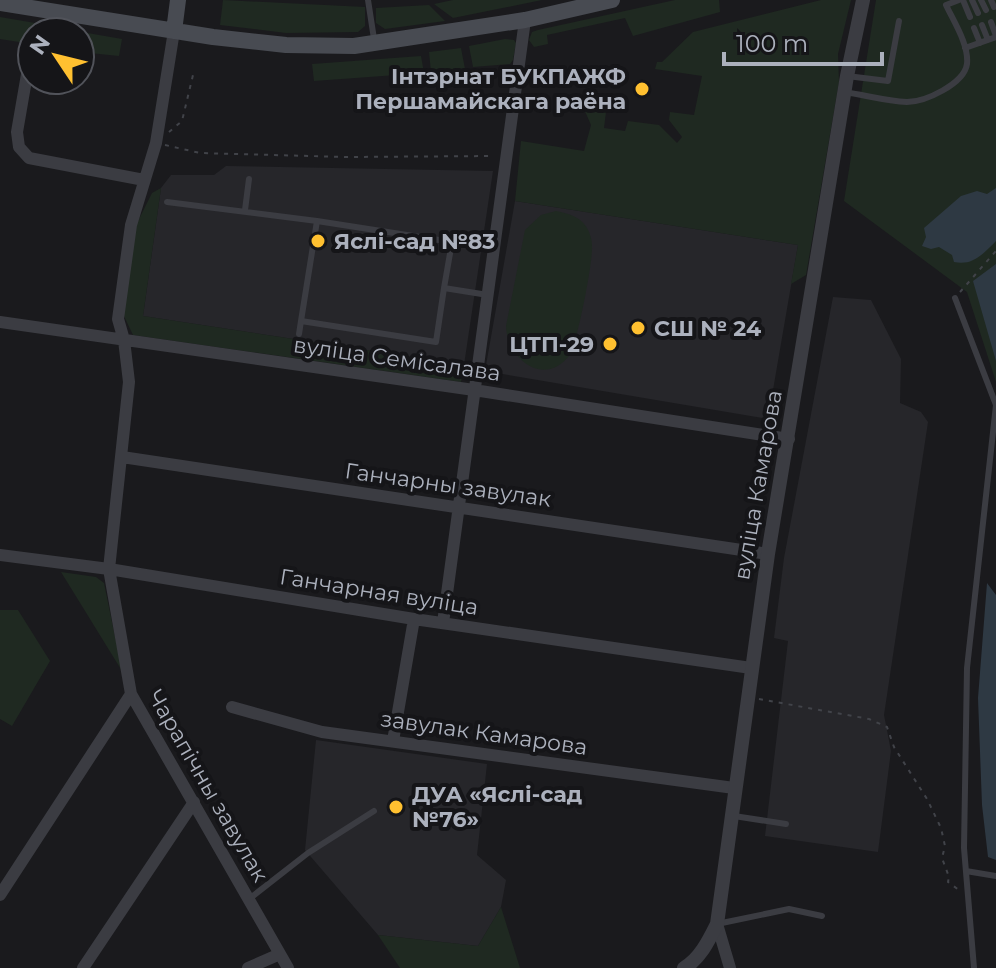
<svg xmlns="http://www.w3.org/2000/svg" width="996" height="968" viewBox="0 0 996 968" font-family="Montserrat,sans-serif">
  <rect width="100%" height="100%" fill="#1a1a1d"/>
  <path fill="#26262a" d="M226,166L493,171L464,365L143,316L161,188L171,175H214Z
    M515,201L798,245L768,419L485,371Z
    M833,297L871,300L901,359L900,403L921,412L928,422L884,715L891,751L878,852L765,836L788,641L774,638L784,558Z
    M316,740L487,764L477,855L506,880L501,907L478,946L378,935L305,850Z"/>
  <path fill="#1f2921" d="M223,0L365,7V26L358,32L286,33L220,25Z
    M453,0H542L453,18L434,4Z
    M675,0H719L720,12L633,36L625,18L547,35L548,44L534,47L529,40L532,32L538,30Z
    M821,0H851L838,54L839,82L806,275L791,284L798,245L515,201L521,141L584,151L591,125L584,109L606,112L604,128L625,131L628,121L659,125L677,143L682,137L669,120L670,112L694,115L702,76L655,69L657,62H662L693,32Z
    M876,0H996V382L967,292L844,201Z
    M429,5L445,21L385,29L376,23V8Z
    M0,17L41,24L45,32H32V44L0,39Z
    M54,28H59L122,39L119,56L80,52V32H51Z
    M505,39L514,40L516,43L513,60L510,64L473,67L469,46Z
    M461,48L465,69L431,72L429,52Z
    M421,56L424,73L314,81L312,64Z
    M161,188L143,316L464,365L461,382L133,335L123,314L135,227L152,193Z
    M556,211C569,214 580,216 587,228C590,233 592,240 592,246C593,262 577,345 569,356C543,388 507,358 506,326L525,230L541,215Z
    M61,572L96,577L104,583L122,671Z
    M0,610H18L50,661L12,726L0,719Z
    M501,907L520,968H400L378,935L478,946Z"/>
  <path fill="#2e3943" d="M996,188V241C983,254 973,266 954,262L952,255L939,247L931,249L922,246L926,237L924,228L961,196L977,191L987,194Z
    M996,264V361L973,281Z
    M987,583L996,595V860L988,857L982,805L978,698Z"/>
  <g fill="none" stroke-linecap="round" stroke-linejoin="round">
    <path stroke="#414349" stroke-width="2" stroke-dasharray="4 6" stroke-linecap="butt" d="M169,132L182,121L193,75
      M165,145L200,153L346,157L494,156
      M960,292L996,251
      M759,699L869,719L887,727L894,747L927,799L941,828L945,846L942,858L949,877L948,882L959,890"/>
    <path stroke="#3b3c42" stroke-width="6" d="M368,0L374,39
      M963,0L970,17
      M972,0L978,13
      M981,0L986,10
      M991,0L994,7
      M991,22L996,36
      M982,25L988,40
      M974,28L980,43
      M965,48L996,37
      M847,76L888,81L899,21
      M844,92C865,95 886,101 907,102C925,102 964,84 967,64C969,45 954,22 946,5L959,0
      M167,202L317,221L301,321
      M245,210L249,179
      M317,221L452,242L444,288
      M955,298L996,405L967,668L964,848L974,968
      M299,334L301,321L436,342L444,288L488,295
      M734,816L786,824
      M966,871L996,876
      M249,899L308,853L374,811
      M717,924L789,909L822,916"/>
    <path stroke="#3b3c42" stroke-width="12" d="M174,31L156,143L131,225L118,319L124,340L129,382L109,569L131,694L288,968
      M30,57L17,132L19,147L29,158L144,180
      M0,322L474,390L789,439
      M122,457L768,554
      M0,555L109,569L414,619L751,668
      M443,623L525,20
      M232,707L322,732L734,788
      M393,741L414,619
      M0,895L131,694
      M717,924L730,968
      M83,968L194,802
      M248,968L280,954"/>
    <path stroke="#3b3c42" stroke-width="14" d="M684,968C700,959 709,940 717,924L768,554L847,76L863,0"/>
    <path stroke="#484b52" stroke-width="16" d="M0,3L213,37L286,45L354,46L525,20L612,0
      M174,31L178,0"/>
  </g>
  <g fill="#ffc030" stroke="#151518" stroke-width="3">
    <circle cx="642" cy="89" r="8"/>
    <circle cx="318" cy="241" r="8"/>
    <circle cx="638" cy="328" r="8"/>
    <circle cx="610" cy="344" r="8"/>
    <circle cx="396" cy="807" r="8"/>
  </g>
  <g text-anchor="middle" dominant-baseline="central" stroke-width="8" stroke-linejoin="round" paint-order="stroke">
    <g font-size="22" font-weight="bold" fill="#acb1bd" stroke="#151518" text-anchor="start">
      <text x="626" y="76" text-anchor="end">Інтэрнат БУКПАЖФ<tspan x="626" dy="25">Першамайскага раёна</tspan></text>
      <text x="334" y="241">Яслі-сад №83</text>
      <text x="654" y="328">СШ № 24</text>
      <text x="594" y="344" text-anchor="end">ЦТП-29</text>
      <text x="412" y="794">ДУА «Яслі-сад<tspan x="412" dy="25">№76»</tspan></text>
    </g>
    <g font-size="22" fill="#acb1bd" stroke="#151518">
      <text transform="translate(397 359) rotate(8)">вуліца Семісалава</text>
      <text transform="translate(448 485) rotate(8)">Ганчарны завулак</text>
      <text transform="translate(758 485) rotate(-80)">вуліца Камарова</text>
      <text transform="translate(379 592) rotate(9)">Ганчарная вуліца</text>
      <text transform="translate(484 733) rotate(8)">завулак Камарова</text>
      <text transform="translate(208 786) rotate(60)">Чарапічны завулак</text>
    </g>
  </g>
  <g transform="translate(56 56) rotate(305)"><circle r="38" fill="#151518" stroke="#51535a" stroke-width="2"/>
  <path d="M0-6L14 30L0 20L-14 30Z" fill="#ffc030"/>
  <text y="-12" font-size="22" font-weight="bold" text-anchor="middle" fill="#acb1bd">N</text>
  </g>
  <path d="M724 52v12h158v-12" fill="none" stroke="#acb1bd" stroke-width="4"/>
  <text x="736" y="52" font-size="24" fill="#acb1bd" stroke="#151518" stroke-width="6" paint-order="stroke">100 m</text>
</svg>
